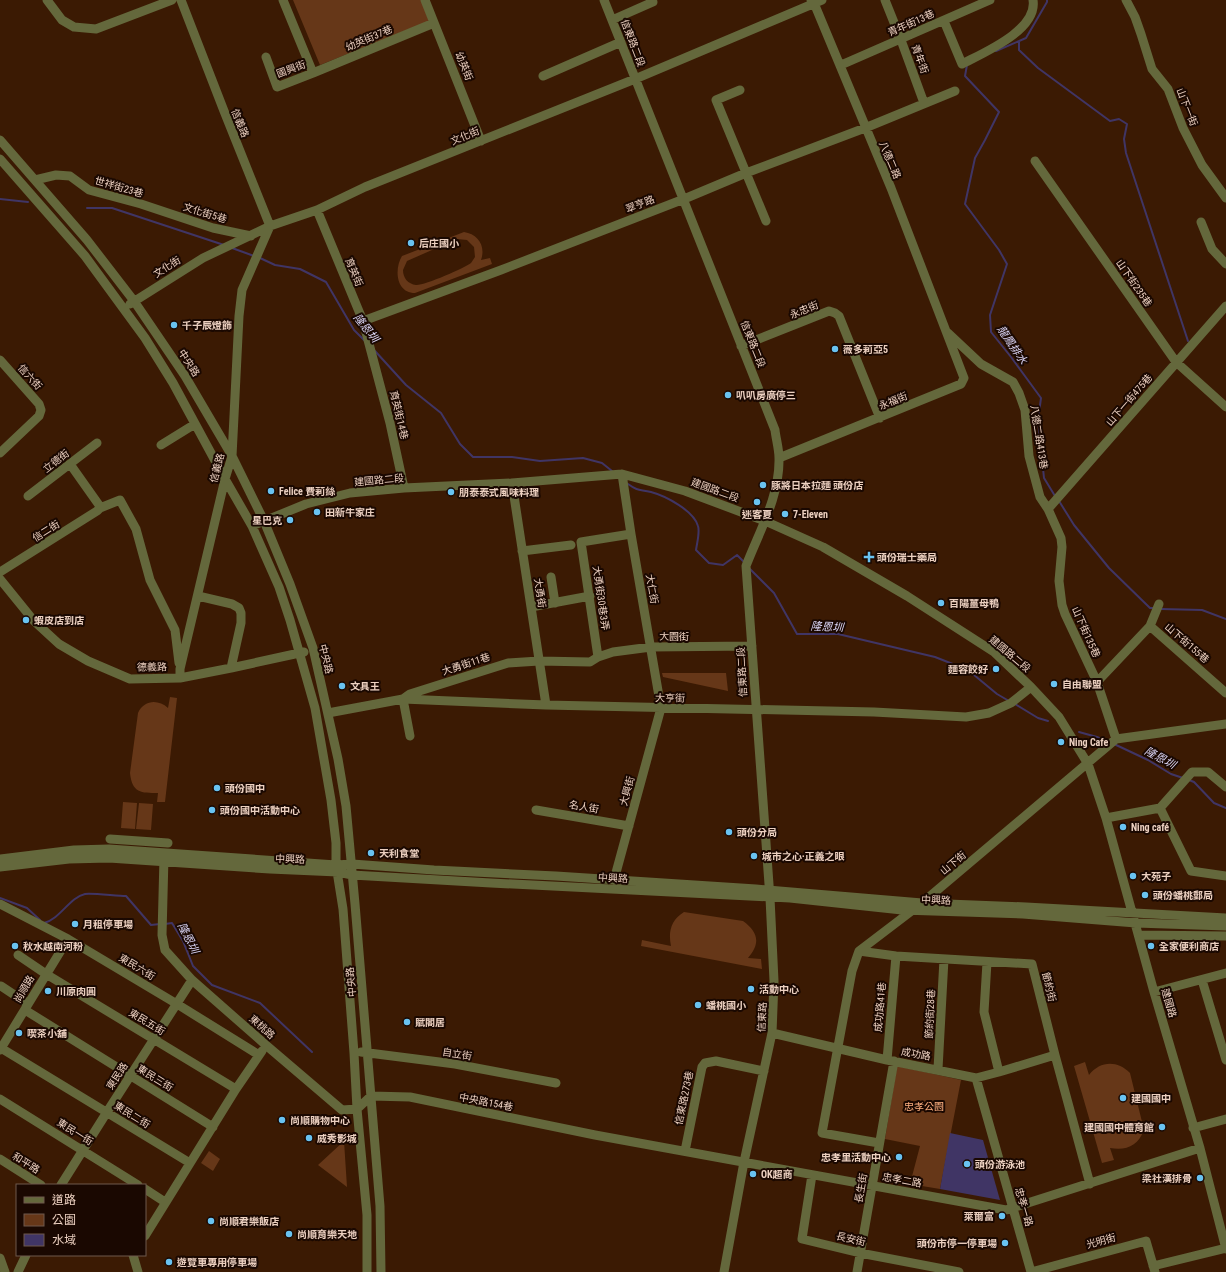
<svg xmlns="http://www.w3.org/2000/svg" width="1226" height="1272" viewBox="0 0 1226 1272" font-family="'Roboto Condensed','Noto Sans TC',sans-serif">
  <rect width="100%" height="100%" fill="#3b1a03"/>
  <path fill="#663718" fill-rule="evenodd" d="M293,0H421L429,21L320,65Z
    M464,232C478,234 486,246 481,260L490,258L492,264L415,293C396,293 394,269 402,256ZM457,239L467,240L474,247L475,257L471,263C465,268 423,286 416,285C408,284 403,278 403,270L407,261Z
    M662,673H726L728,691L663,677Z
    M170,697L177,698L165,802H157L158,793C141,793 132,793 130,773L138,713C144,700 158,699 168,708Z
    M123,802L137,803L135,829L121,828Z
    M139,803L153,804L151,830L136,829Z
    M684,912L743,921C758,932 761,943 748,958L761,959L762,969L641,946L642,940L671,946C668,932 671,920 684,912Z
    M1085,1062L1089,1075C1100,1061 1117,1060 1130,1073L1144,1130C1138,1146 1126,1151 1110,1148L1114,1160L1102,1163L1074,1066Z
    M897,1066L961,1080L940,1189L910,1184L920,1146L885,1139Z
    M344,1141L347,1187L318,1165Z
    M209,1151L220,1159L213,1171L201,1163Z"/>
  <path fill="#403565" d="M950,1133L983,1140L1000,1200L940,1189Z"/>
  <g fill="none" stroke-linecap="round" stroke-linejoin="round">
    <path stroke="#403565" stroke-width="2" d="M1019,41V50L1038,68L1110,121L1119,119L1127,124L1124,139L1126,153L1188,341
      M996,51L1026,38L1047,2V0
      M967,65L965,76L999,112L985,140L975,158L965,204L999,250L1007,264L990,315L991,332L1011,357L1041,398L1038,420L1044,478L1055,496
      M0,199L28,202
      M87,208H112L224,245
      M232,248L254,256
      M260,258L275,265L300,269L326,282L354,330L365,341
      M375,351L406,385L441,413L460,444L473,457H512L540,461L583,458L602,463L612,471
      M628,484C639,492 640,489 651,492C666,496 694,511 698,526C700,532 697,543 696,550L709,563L723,565L737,555L744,562
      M1059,501L1074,525L1109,568L1150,608H1154
      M750,569L774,593L797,634H838L935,657L968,670L997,694L1009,701
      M1161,609L1202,610L1226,619
      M1015,704L1038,718L1048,721
      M1079,732L1097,737L1108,742
      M1114,744L1148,760L1171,774L1183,778
      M1189,780L1194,782L1214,803L1226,808
      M0,898L27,908L40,920
      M44,923C60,919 70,897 85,894C93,893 117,896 126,896L151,925L160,924
      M165,924L172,923L183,941L193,966L212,985L260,1003L312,1052"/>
    <path stroke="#64683c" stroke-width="9" d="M47,0L62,20L74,27L96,29L172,0
      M425,0L481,141
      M604,0L775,430C776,439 779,449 779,458C780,496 759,532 746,566L770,898L774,981L772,1033L744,1162L724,1272
      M885,0L901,40L924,103
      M1126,0L1135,17L1141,34L1152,69L1168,89L1183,128L1202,165L1226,198
      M612,20L653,2
      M944,21L962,64C983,53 1038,30 1033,0
      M266,57L277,87L313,73L283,0
      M841,65L990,0
      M313,73L434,23
      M543,76L621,42
      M740,90L716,100L766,221
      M0,140L87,240L134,301L185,376L232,456L264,521L290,584L313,648L338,759L346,806L355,904L380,1206L381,1272
      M0,159L85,256L145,338L173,383L225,479L252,526L279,587L290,620L315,708L331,800L336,843V865L343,909L354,1053L357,1109L367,1215V1272
      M1035,161L1176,362L1226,407
      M35,180L56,175L70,176L89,190L141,204L213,228L251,236
      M317,210L363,321L390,423L404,488
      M1201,222L1212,249L1226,264
      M130,304L203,258L270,226L317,210L365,187L635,79L822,0
      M363,321L501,270L684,199L746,173L865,128L955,91
      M948,333L981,364L1013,382L1019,393L1025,410L1029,456L1040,497L1048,509L1061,538L1062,547L1059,581L1062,605L1065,614L1097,682L1116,739
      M741,346L829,311L835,313L839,316L880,418
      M0,360L39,404L41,410L39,416L0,453
      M161,445L195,424
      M779,458L961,384L964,378L891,188L814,3L811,0
      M512,483L546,705
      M28,496L97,443
      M100,508L120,500L136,529L150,580L175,630L179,663
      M1048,509L1226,306
      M252,526L306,504L350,493L404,488L512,483L622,474L685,491L765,521L823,547L907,596L994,652L1031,687L1059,717L1088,764L1106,818L1154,992L1200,1148L1226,1249
      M522,551L571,545
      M0,572L97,511L100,508L99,505L70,464
      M551,577L555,603
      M0,579L34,621L59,644L88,661L130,679L180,678L231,668L304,652
      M198,596L232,604L239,608L241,613V623L231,668
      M531,607L590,596
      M1150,626L1226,693
      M598,657L581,542L631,534
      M180,678V669L225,479L232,456L239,316L242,290L270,226L224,111L181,0
      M1097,682L1150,626L1159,604
      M328,713L403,699L546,705L874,712L966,717L989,713L1011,703L1031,687
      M410,736L403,699L410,694L508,663L539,661L590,662L598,657L613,652L651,647L752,646
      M1160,808L1191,871L1226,876
      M536,810L629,826
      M1106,818L1160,808L1192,772H1208L1226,787
      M110,839L168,843
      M164,857L162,935L165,950L192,980L267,1046L342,1110L357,1109L371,1096L410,1097L595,1135L1006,1210L1200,1148
      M0,859L74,850L109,849L336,865L352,864L434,870L556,876L756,889L922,903L1026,907L1226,918
      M0,867L69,859L109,858L270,869L338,872L352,875L491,883L790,898L902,910L1023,914L1136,923L1226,926
      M614,880L661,708L631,534L622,474
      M0,904L68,939L177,1004L259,1055
      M1139,935L1226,936
      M859,951L896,956L1032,964L1055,1055L1090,1184
      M18,955L46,974L236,1089
      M987,962L984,1012L999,1072
      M1202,980L1226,1060
      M1,986L28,1004
      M1154,992L1226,973
      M25,1010L213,1127
      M772,1033L887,1060L976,1078L999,1072L1055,1055
      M1,1048L190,1163
      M0,1050L68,939
      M361,1052L455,1064L556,1083
      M887,1060L896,956
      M938,1069L944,959
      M976,1078L1031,1272
      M0,1099L138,1185
      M1193,1128L1226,1119
      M879,1143L822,1133L852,971L859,951L922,903L1116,739L1226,724
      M685,1151L702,1067L705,1063L716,1061L764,1071
      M0,1159L41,1185
      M812,1175L802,1239L860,1253L959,1272
      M61,1185L107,1112L192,980
      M145,1189L165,1202
      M145,1236L236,1089L262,1051
      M133,1255L138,1272
      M0,1258L5,1272
      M1153,1266L1226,1248
      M18,1272L26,1255
      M857,1272L894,1061
      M1031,1272L1146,1241L1155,1272"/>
  </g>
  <g fill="#69c3f1" stroke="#1a0801" stroke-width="1.5">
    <circle cx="411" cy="243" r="4"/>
    <circle cx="174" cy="325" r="4"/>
    <circle cx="835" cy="349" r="4"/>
    <circle cx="728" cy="395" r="4"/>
    <circle cx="763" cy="485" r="4"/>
    <circle cx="271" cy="491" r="4"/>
    <circle cx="451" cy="492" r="4"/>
    <circle cx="757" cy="502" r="4"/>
    <circle cx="317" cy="512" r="4"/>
    <circle cx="785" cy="514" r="4"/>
    <circle cx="290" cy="520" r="4"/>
    <path d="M867 551h4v4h4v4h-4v4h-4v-4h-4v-4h4z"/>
    <circle cx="941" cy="603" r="4"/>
    <circle cx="26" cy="620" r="4"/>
    <circle cx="996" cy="669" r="4"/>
    <circle cx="1054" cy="684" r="4"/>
    <circle cx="342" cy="686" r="4"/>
    <circle cx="1061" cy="742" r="4"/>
    <circle cx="217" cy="788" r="4"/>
    <circle cx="212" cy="810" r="4"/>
    <circle cx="1123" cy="827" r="4"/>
    <circle cx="729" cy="832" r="4"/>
    <circle cx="371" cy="853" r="4"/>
    <circle cx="754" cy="856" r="4"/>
    <circle cx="1133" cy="876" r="4"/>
    <circle cx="1145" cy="895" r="4"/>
    <circle cx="75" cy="924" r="4"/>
    <circle cx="15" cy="946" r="4"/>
    <circle cx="1151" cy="946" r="4"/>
    <circle cx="751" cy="989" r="4"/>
    <circle cx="48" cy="991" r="4"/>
    <circle cx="698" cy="1005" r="4"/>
    <circle cx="407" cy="1022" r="4"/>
    <circle cx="19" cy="1033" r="4"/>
    <circle cx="1123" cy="1098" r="4"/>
    <circle cx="282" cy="1120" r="4"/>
    <circle cx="1162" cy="1127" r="4"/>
    <circle cx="309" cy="1138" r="4"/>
    <circle cx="899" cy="1157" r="4"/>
    <circle cx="967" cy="1164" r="4"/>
    <circle cx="753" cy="1174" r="4"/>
    <circle cx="1200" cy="1178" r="4"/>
    <circle cx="1002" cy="1216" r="4"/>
    <circle cx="211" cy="1221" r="4"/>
    <circle cx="289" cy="1234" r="4"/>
    <circle cx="1005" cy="1243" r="4"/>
    <circle cx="169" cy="1262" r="4"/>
  </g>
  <g text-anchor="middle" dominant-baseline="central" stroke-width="4" stroke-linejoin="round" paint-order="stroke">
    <g font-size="10" fill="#ecd0c0" stroke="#1a0801">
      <text transform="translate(911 23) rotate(-24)">青年街13巷</text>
      <text transform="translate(369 38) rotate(-23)">幼英街37巷</text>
      <text transform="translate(633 43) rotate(69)">信東路二段</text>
      <text transform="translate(920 59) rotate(70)">青年街</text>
      <text transform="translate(464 66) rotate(68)">幼英街</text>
      <text transform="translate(291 69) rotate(-20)">國興街</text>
      <text transform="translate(1187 107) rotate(68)">山下一街</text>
      <text transform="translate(240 123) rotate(68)">信義路</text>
      <text transform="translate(465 136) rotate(-23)">文化街</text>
      <text transform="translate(890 160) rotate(67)">八德二路</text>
      <text transform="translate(119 187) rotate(16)">世祥街23巷</text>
      <text transform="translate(640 204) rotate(-21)">翠亨路</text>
      <text transform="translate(205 213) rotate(17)">文化街5巷</text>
      <text transform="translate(167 267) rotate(-32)">文化街</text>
      <text transform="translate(354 272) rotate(67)">育英街</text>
      <text transform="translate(1134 283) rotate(55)">山下街235巷</text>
      <text transform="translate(804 310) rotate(-22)">永忠街</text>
      <text transform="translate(753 344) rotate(68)">信東路二段</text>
      <text transform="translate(189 363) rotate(57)">中央路</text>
      <text transform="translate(30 377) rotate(48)">信六街</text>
      <text transform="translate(1129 400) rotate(-49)">山下一街475巷</text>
      <text transform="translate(893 401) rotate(-22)">永福街</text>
      <text transform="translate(399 415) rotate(77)">育英街14巷</text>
      <text transform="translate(1039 437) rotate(81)">八德二路413巷</text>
      <text transform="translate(56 461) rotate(-38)">立德街</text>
      <text transform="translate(217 468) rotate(-75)">信義路</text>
      <text transform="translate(379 480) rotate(-5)">建國路二段</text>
      <text transform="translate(715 490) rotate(20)">建國路二段</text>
      <text transform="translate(46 531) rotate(-32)">信二街</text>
      <text transform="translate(652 589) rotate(80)">大仁街</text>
      <text transform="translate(540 593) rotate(81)">大勇街</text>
      <text transform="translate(601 598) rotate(82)">大勇街30巷3弄</text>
      <text transform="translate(1086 632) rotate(66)">山下街135巷</text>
      <text x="674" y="636">大園街</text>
      <text transform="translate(1187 643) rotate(41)">山下街155巷</text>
      <text transform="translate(1010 654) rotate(40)">建國路二段</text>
      <text transform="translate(326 659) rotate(76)">中央路</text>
      <text transform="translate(466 664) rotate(-18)">大勇街11巷</text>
      <text transform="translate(152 667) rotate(-1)">德義路</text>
      <text transform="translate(742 672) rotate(-93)">信東路二段</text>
      <text transform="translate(670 698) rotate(1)">大亨街</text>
      <text transform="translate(627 791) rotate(-75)">大興街</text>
      <text transform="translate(584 807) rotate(10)">名人街</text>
      <text transform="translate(290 859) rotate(2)">中興路</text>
      <text transform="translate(953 863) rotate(-40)">山下街</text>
      <text transform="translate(613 878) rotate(3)">中興路</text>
      <text transform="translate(936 900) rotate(2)">中興路</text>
      <text transform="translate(137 967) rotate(31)">東民六街</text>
      <text transform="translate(351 982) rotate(-95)">中央路</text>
      <text transform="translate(1049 987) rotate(76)">節約街</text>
      <text transform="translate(24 989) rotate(-60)">尚順路</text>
      <text transform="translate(1169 1003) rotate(74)">建國路</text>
      <text transform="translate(880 1007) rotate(-85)">成功路41巷</text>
      <text transform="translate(930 1014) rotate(-87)">節約街28巷</text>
      <text transform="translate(762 1017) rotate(-87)">信東路</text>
      <text transform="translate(147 1022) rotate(31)">東民五街</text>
      <text transform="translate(262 1027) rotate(41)">東桃路</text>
      <text transform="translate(457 1054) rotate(9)">自立街</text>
      <text transform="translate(916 1054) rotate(10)">成功路</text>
      <text transform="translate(117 1076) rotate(-57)">東民路</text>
      <text transform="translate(155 1078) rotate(32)">東民三街</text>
      <text transform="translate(684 1098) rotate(-78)">信東路273巷</text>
      <text transform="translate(486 1102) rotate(11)">中央路154巷</text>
      <text transform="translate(132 1115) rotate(32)">東民二街</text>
      <text transform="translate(75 1132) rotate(32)">東民一街</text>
      <text transform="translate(26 1163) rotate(32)">和平路</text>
      <text transform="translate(902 1180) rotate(10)">忠孝二路</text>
      <text transform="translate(861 1188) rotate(-80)">長生街</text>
      <text transform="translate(1024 1207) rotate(74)">忠孝一路</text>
      <text transform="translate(851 1239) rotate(13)">長安街</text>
      <text transform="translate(1101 1241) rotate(-15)">光明街</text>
    </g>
    <g font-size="10" font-weight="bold" fill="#ecd0c0" stroke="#1a0801" text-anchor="start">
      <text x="419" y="243">后庄國小</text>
      <text x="182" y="325">千子辰燈飾</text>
      <text x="843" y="349">薇多莉亞5</text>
      <text x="736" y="395">叭叭房廣停三</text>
      <text x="771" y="485">豚將日本拉麵 頭份店</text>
      <text x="279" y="491">Felice 費莉絲</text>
      <text x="459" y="492">朋泰泰式風味料理</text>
      <text x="325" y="512">田新牛家庄</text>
      <text x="757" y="514" text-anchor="middle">迷客夏</text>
      <text x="793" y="514">7-Eleven</text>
      <text x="282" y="520" text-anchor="end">星巴克</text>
      <text x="877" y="557">頭份瑞士藥局</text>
      <text x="949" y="603">百陽薑母鴨</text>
      <text x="34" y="620">蝦皮店到店</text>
      <text x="988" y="669" text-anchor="end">麵容餃好</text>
      <text x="1062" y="684">自由聯盟</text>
      <text x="350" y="686">文具王</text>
      <text x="1069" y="742">Ning Cafe</text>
      <text x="225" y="788">頭份國中</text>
      <text x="220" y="810">頭份國中活動中心</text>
      <text x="1131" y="827">Ning café</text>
      <text x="737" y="832">頭份分局</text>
      <text x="379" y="853">天利食堂</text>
      <text x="762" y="856">城市之心‧正義之眼</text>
      <text x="1141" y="876">大苑子</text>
      <text x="1153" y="895">頭份蟠桃郵局</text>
      <text x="83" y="924">月租停車場</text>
      <text x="23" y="946">秋水越南河粉</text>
      <text x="1159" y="946">全家便利商店</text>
      <text x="759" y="989">活動中心</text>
      <text x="56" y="991">川原肉圓</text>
      <text x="706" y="1005">蟠桃國小</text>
      <text x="415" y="1022">賦閣居</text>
      <text x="27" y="1033">喫茶小舖</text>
      <text x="1131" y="1098">建國國中</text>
      <text x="290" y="1120">尚順購物中心</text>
      <text x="1154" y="1127" text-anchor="end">建國國中體育館</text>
      <text x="317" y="1138">威秀影城</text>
      <text x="891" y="1157" text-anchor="end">忠孝里活動中心</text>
      <text x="975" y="1164">頭份游泳池</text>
      <text x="761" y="1174">OK超商</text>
      <text x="1192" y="1178" text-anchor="end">梁社漢排骨</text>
      <text x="994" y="1216" text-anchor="end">萊爾富</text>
      <text x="219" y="1221">尚順君樂飯店</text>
      <text x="297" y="1234">尚順育樂天地</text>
      <text x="997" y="1243" text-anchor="end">頭份市停一停車場</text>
      <text x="177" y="1262">遊覽車專用停車場</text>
    </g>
    <g font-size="10" fill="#ffb181" stroke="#1a0801">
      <text x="924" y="1106">忠孝公園</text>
    </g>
    <g font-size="11" font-style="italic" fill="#dad5f5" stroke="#1a0801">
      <text transform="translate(366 328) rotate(51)">隆恩圳</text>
      <text transform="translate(1012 345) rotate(56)">龍鳳排水</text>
      <text transform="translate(827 627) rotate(3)">隆恩圳</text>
      <text transform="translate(1160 758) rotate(28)">隆恩圳</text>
      <text transform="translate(188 938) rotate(63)">隆恩圳</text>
    </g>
  </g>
  <rect x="16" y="1184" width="130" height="72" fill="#1a0801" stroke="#6e584d"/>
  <rect x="24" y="1197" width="20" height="6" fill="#64683c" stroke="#6e584d"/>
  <text x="52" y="1204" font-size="12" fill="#ecd0c0">道路</text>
  <rect x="24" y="1214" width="20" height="12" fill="#663718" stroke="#6e584d"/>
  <text x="52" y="1224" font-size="12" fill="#ecd0c0">公園</text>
  <rect x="24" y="1234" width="20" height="12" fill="#403565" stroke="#6e584d"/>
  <text x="52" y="1244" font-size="12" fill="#ecd0c0">水域</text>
</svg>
